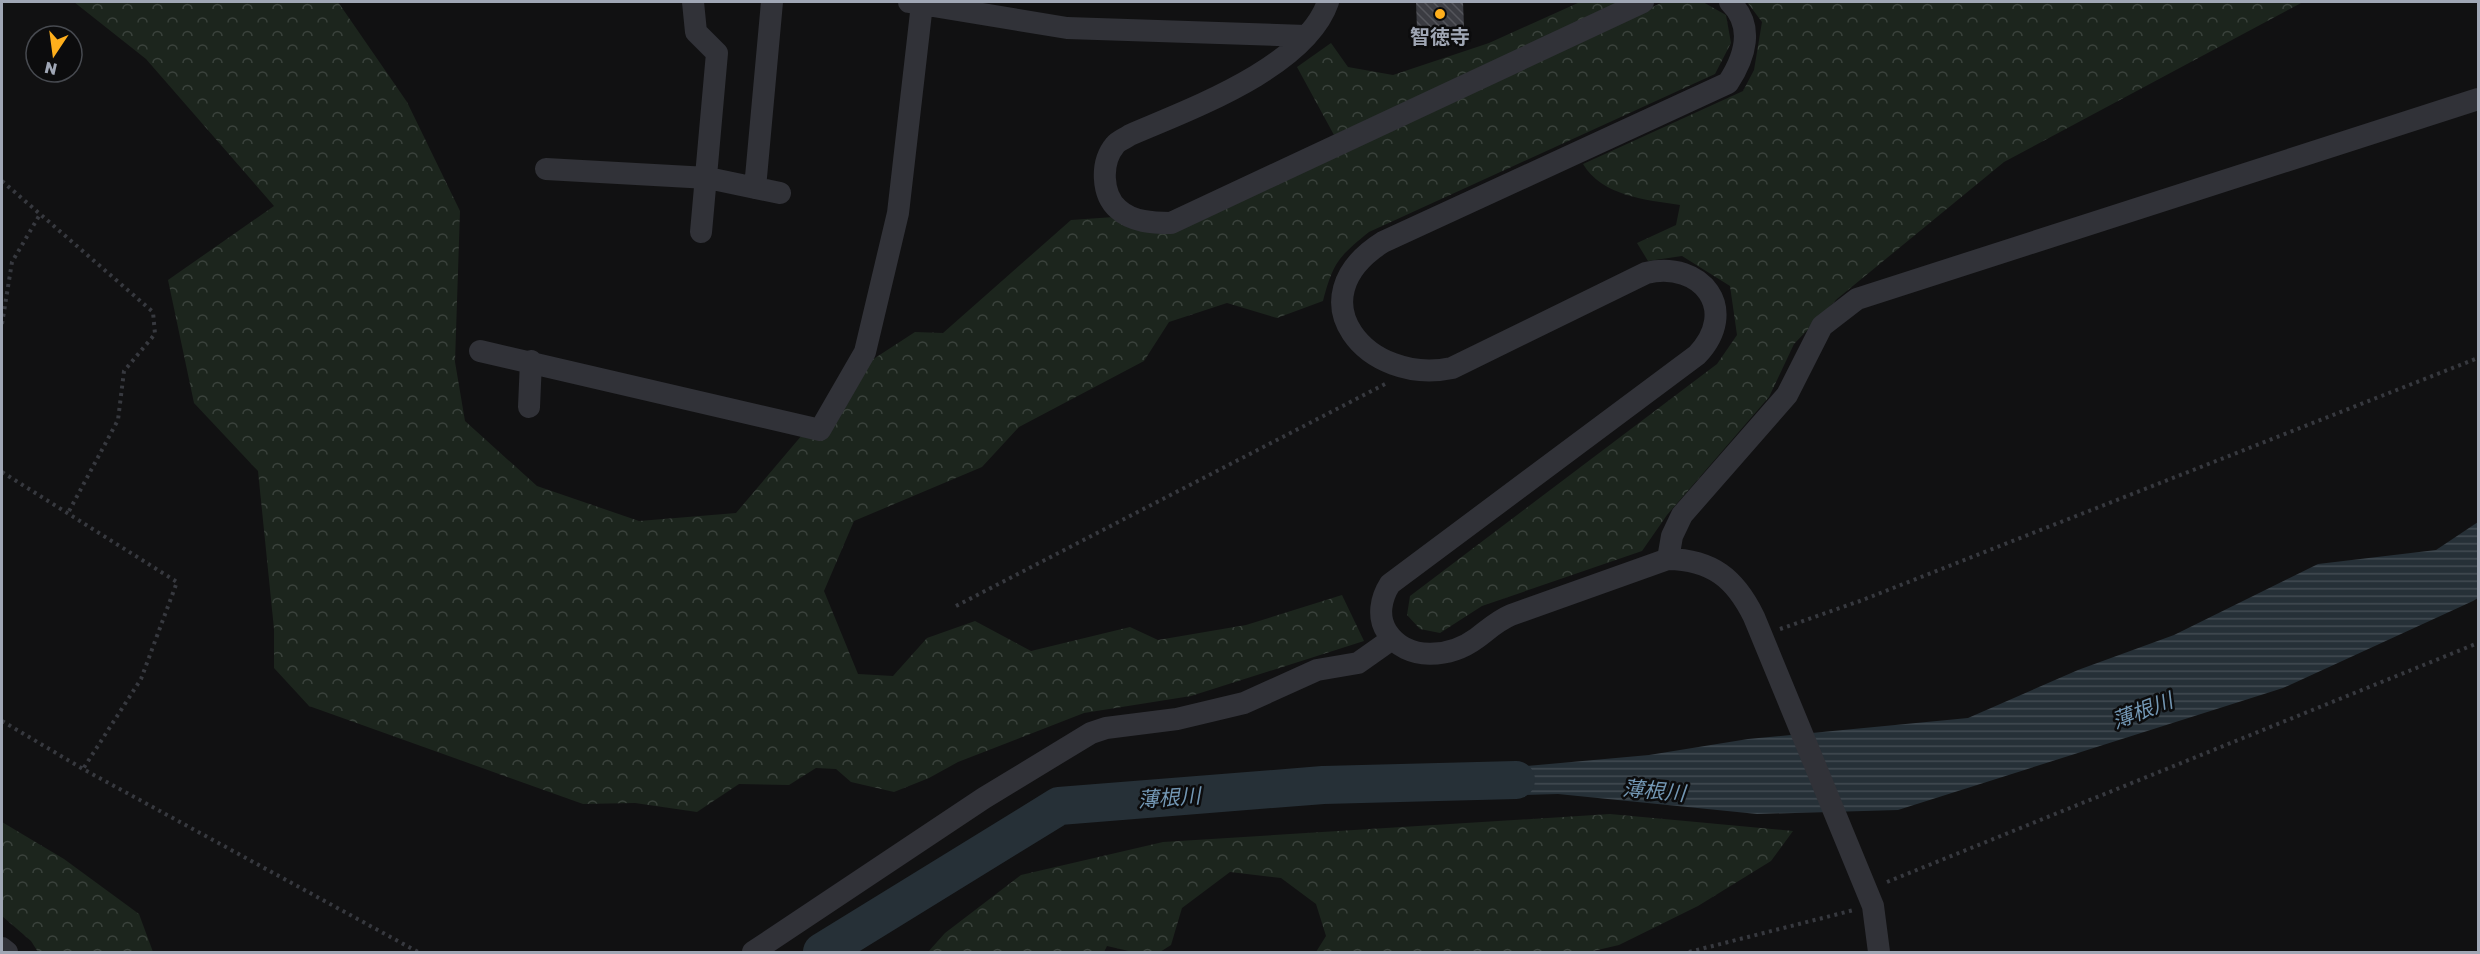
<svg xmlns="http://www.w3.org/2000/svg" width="2480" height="954" viewBox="0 0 2480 954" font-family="'Golos Text','Noto Sans JP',sans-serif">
  <defs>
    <pattern id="forest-crowns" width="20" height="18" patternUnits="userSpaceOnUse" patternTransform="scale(1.5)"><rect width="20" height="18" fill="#1c251d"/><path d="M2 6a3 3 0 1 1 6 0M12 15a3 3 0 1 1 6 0" fill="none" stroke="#3a423c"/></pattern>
    <pattern id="water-rules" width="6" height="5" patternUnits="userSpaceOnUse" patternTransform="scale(1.5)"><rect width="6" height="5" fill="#263037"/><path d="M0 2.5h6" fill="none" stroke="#424b52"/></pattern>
    <pattern id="building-back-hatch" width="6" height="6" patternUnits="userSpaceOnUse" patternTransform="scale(1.5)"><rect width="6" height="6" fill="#3b3c42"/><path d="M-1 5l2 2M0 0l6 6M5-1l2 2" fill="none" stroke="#54555b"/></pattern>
  </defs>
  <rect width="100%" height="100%" fill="#111112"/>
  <path fill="url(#forest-crowns)" d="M74,2H338L407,102L460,211L455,362L465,421L537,486L639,521L736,513L858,369L915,332L943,333L1071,220L1114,217L1174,231L1661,3L1703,2L1726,15L1731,43L1715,74L1369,232C1338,257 1333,263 1323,301L1277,318L1227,303L1169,322L1144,361L1019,427L982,467L854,521L824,591L858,674L893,676L927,638L975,621L1031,651L1130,627L1158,640L1246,625L1342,595L1364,641L1191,696L1084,713L958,762L929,778L894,792L851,782L836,769L816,768L789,785L739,784L697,812L635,803L583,804L309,706L274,668V629L258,471L194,403L168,280L274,206L146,59Z
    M1580,2H1626L1334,135L1297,67L1331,43L1348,67L1393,75L1489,43Z
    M1747,2H2303L2004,162L1837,299L1794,344L1769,397L1667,515L1642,551L1482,606L1440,633L1420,629L1407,615L1410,596L1717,364L1737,335L1730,286L1682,256L1648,261L1637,243L1676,225L1680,205C1646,200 1602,196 1583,164L1743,91L1754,70L1762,22Z
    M1610,814L1793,831L1771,861L1698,906L1619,945L1589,952H1316L1326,936L1316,904L1281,878L1230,872L1182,908L1171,945L1160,952H1133L1107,946L1104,952H928L945,933L1021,875L1163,842Z
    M2,822L64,859L139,914L153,952H38L31,941L2,916Z"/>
  <path fill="url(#water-rules)" d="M2478,522V598L2473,601L2283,688L1898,810L1757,814L1558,794L1453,797L1472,771L1649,755L1748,739L1968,718L2078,670L2174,635L2318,564L2436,550Z"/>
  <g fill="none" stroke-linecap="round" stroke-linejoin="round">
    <path stroke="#263037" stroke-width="38" d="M822,952L1059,806L1323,785L1516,780"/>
  </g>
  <path fill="url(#building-back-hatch)" d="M1416,2H1463L1464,27L1417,29Z"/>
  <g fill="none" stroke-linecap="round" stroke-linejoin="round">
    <path stroke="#37393f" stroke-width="4" stroke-dasharray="3 4.5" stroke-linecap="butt" d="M2,181L153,312L155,334L124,371L118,420L68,513
      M2,324L12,262L39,216
      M2,472L177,582L141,679L83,769
      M956,606L1387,383
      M1780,629L1860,601L2478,358
      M2,721L83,769L418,952
      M1887,882L2478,643
      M1689,952L1854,910"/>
    <path stroke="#313238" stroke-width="22" d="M693,2L696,32L717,53L701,232
      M909,2L1067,28L1306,36
      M1328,2C1305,68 1190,109 1130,135C1126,138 1118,141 1115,145C1100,163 1102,195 1118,209C1132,222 1153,223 1171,223L1643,2
      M1730,2C1755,26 1745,57 1728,83L1383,242C1293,299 1368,386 1452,368L1646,273C1702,260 1740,310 1697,355L1390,584C1381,598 1377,617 1387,632C1407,662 1450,658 1477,638C1489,629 1497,621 1511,615L1668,559C1712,560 1735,578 1754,617L1873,906L1879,952
      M546,169L708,178L780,193
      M755,188L772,2
      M480,351L820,430L865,352L898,213L922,4
      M529,407L531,361
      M1668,559L1672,536L1682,515L1787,395L1822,326L1857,299L2478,99
      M2,948L7,952
      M753,952L984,798L1091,733L1106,728L1177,719L1244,703L1317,670L1358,663L1392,639"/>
  </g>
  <circle fill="#ffaf1c" stroke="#0c0c0d" stroke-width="2" cx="1440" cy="14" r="6"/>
  <g text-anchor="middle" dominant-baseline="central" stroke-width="5" stroke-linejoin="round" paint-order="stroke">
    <g font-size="20" font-weight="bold" fill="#a0a7b5" stroke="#0c0c0d">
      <text x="1440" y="36">智徳寺</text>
    </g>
    <g font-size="21" font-style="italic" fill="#7397b4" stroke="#0c0c0d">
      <text transform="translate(2142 710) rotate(-21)">薄根川</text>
      <text transform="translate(1654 790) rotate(5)">薄根川</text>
      <text transform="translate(1169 797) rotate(-4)">薄根川</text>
    </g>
  </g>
  <rect width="2480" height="954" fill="none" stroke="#a0a7b5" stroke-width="6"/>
  <g transform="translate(54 54) rotate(193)"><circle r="28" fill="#0c0c0d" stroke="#474a50" stroke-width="1.5"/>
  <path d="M0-4.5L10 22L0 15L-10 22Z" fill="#ffaf1c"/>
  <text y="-9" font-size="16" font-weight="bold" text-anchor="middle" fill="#a0a7b5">N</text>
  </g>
</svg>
